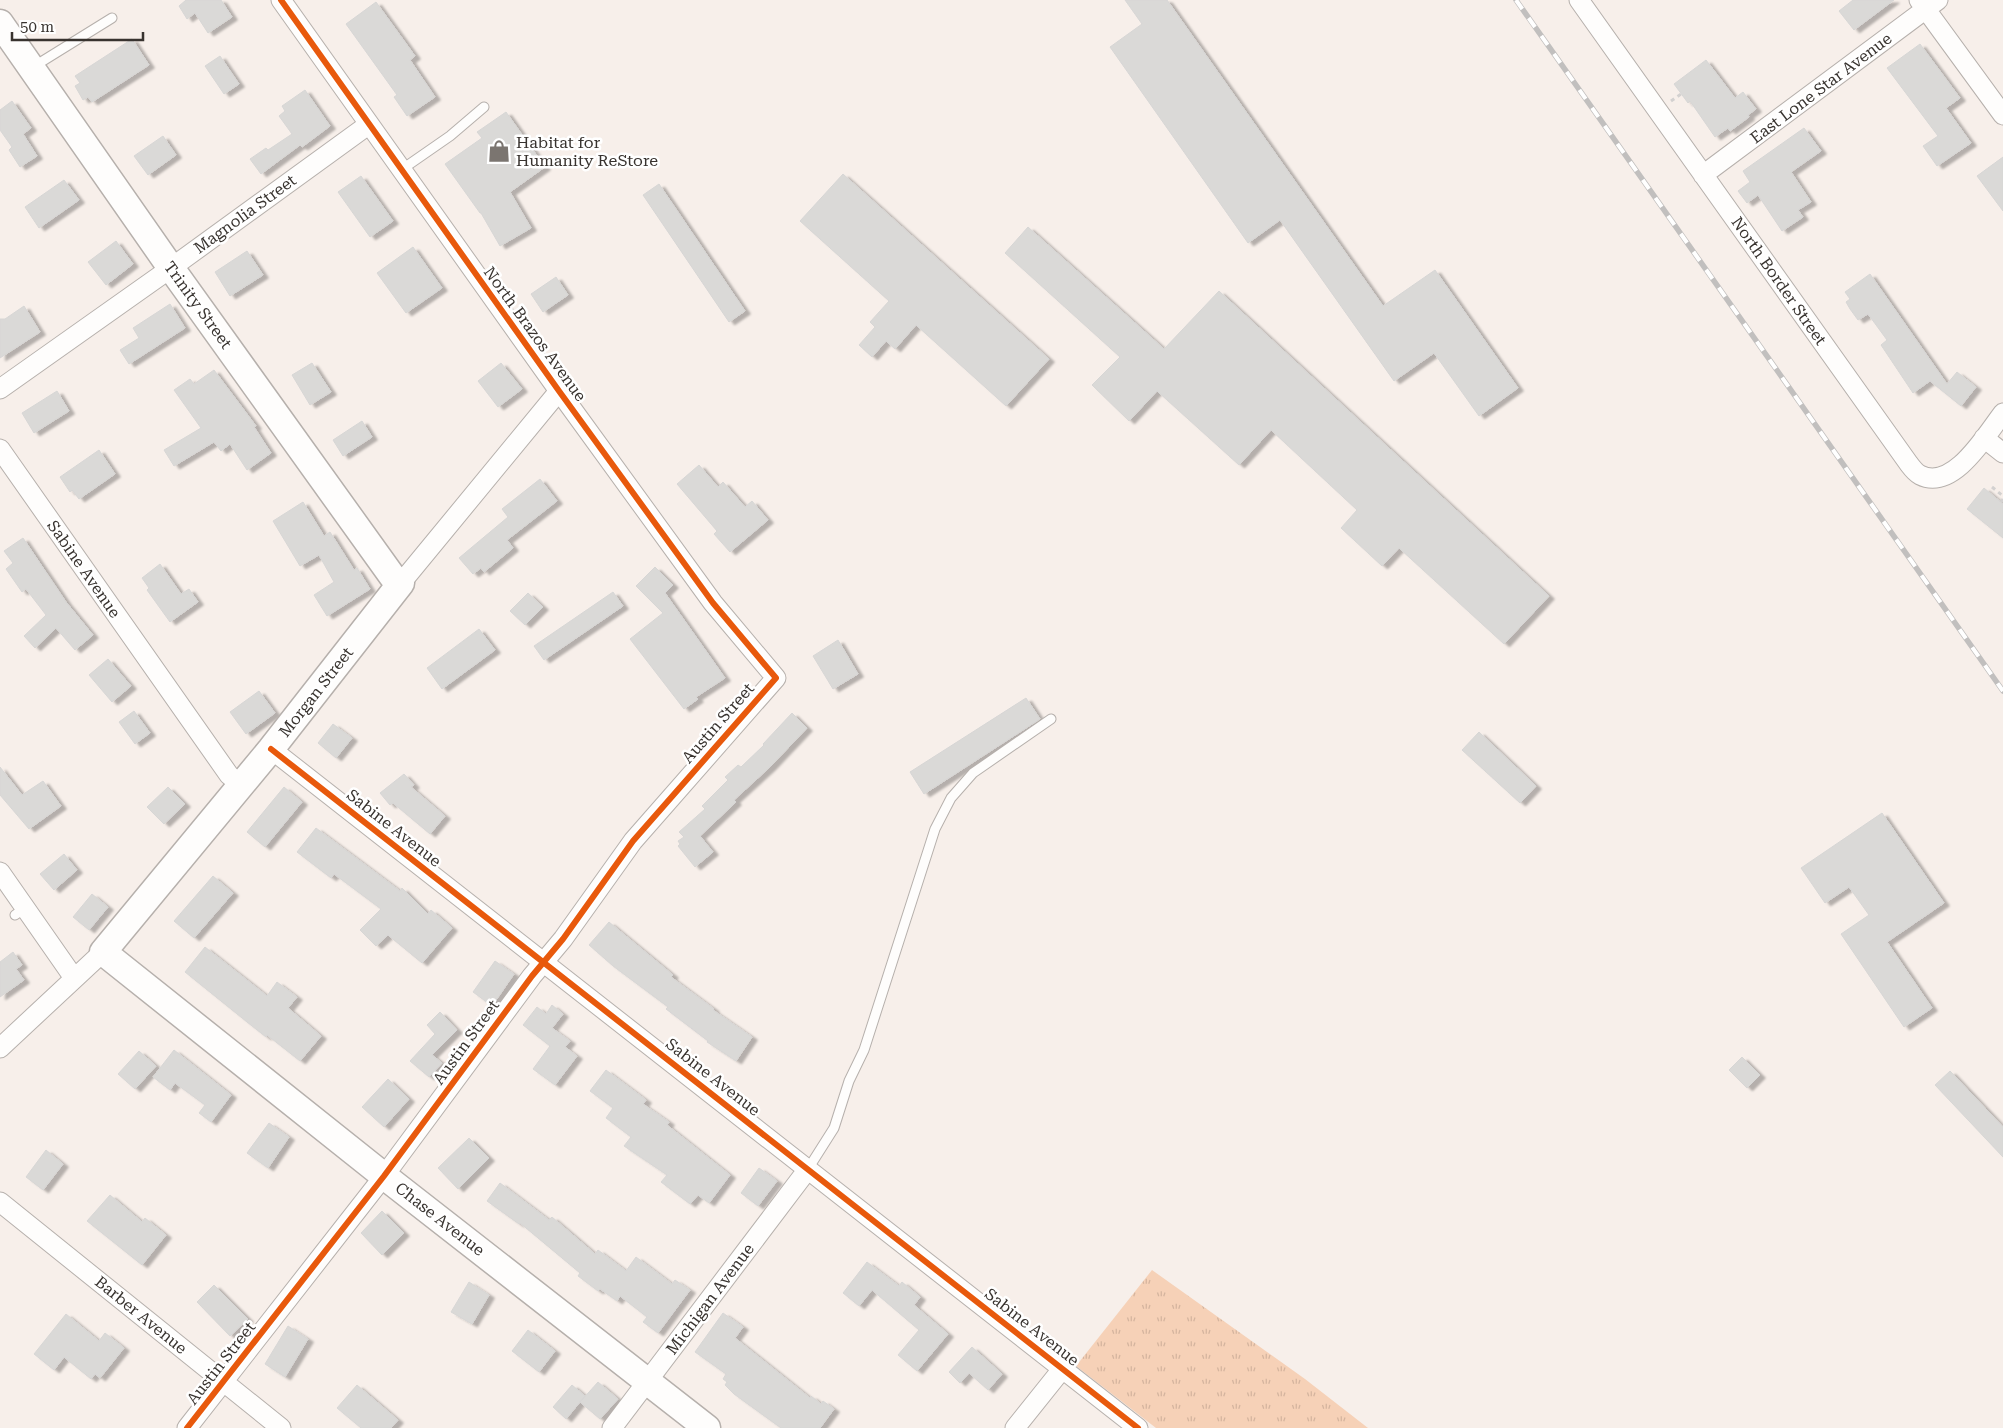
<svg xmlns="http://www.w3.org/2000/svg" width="2003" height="1428" viewBox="0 0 2003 1428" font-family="'Roboto Serif',serif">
  <defs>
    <pattern id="grass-tufts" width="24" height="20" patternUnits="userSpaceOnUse" patternTransform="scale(1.25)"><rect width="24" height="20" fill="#f6d1b7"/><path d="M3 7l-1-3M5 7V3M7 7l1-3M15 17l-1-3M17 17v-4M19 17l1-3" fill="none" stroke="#d4b49e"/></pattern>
    <filter id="shadow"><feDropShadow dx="5.5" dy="3" stdDeviation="1" flood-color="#0004"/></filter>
  </defs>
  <rect width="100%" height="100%" fill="#f7efea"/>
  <path fill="url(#grass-tufts)" d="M1152,1270L1305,1379L1368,1428H1156L1076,1366Z"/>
  <path fill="#dad9d7" stroke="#d7d6d5" filter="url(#shadow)" d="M186,0H221L232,17L208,33L195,13L187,19L179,6Z
    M1125,0H1167L1383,306L1435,270L1518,388L1479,416L1434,353L1394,381L1280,220L1248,243L1110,47L1142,24Z
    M1853,0H1894L1854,30L1839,11Z
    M376,2L415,56L410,60L435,97L407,116L394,97L397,95L346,24Z
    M132,39L149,65L92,102L88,97L83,100L75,86L80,83L75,76Z
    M1920,44L1960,98L1946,108L1971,143L1937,166L1923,146L1938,136L1887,68Z
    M220,56L239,84L224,94L205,66Z
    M1706,60L1735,98L1743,92L1756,109L1748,115L1749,117L1730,131L1728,128L1715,137L1690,101L1688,103L1674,84Z
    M305,90L330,126L302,147L300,145L261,174L250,159L266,148L268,150L292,134L279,116L285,111L282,106Z
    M12,101L31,128L23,134L37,156L20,167L9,150L12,147L0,130V110Z
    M506,112L545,167L510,192L531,228L500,246L481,213H480L445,164L482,138L477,132Z
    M1804,128L1821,151L1791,172L1811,202L1798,210L1803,217L1782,231L1758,195L1747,203L1738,191L1750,182L1743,171Z
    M163,136L176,155L148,175L134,156Z
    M2003,157V211L1977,176Z
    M843,174L1049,359L1006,406L916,325L895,349L886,341L872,357L859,345L875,327L870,322L889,301L800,221Z
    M361,176L393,221L370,237L338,192Z
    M64,180L79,200L39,228L25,207Z
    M659,184L745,311L729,322L643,195Z
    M1028,227L1164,349L1219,291L1549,596L1504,644L1399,548L1382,566L1341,528L1357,510L1271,430L1239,465L1157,391L1129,421L1092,385L1120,357L1005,253Z
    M116,241L133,264L106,285L88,262Z
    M413,247L442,288L406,313L377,273Z
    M247,251L263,275L230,296L215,272Z
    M1870,274L1947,384L1957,372L1976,387L1961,406L1930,381L1913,393L1881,345L1887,340L1868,314L1858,320L1850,309L1846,302L1850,299L1845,292Z
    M556,277L568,295L543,312L531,294Z
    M170,304L185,328L129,364L120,350L139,338L133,328Z
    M24,306L40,332L0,358V319H5Z
    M312,363L331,392L310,405L292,375Z
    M501,363L522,389L498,407L478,381Z
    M214,370L256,426L254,427L271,453L247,470L230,444L221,451L214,442L174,466L164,450L201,428L174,390L190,379L194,384Z
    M57,391L69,411L34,433L22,413Z
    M362,421L372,437L343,456L333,440Z
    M99,450L115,474L79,499L72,490L70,492L60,477Z
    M699,465L718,487L723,482L745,507L752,501L768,520L730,552L714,534L717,531L677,484Z
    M540,479L557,501L507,540L513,548L484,572L481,568L473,574L459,558L508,517L502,509Z
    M1984,488L2003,504V538L1967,509Z
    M303,502L324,536L330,532L354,570L357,568L370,589L327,616L314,595L334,582L319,555L300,566L273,521Z
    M23,538L66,602L93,635L75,650L56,628L35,648L24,636L46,615L26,589L22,592L6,569L13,563L4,551Z
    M160,564L181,594L189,589L198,602L170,622L147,590L149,588L142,578Z
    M655,567L673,585L665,593L725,678L696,697L698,699L684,709L630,639L663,613L636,586Z
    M613,592L623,606L544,660L534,646Z
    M528,593L543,607L525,625L510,611Z
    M479,629L495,650L442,689L427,668Z
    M838,640L858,674L833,689L813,656Z
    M108,659L131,686L112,702L89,675Z
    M259,691L275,713L246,734L230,712Z
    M1026,698L1040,719L924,794L910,772Z
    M134,711L150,733L135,744L119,722Z
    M792,713L807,728L770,767L734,800L736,802L700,836L713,852L695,867L678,846L680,844L678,841L684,837L679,832L705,809L702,806L728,780L725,777L738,765L741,767L764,745L763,744Z
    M333,724L352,738L336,758L318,743Z
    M1479,732L1536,786L1520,803L1462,750Z
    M0,767L22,795L43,781L61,806L29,829L0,795Z
    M404,774L414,785L411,787L445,816L430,834L393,803L390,805L380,793Z
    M168,787L185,804L164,824L147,807Z
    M284,787L302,802L265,847L247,832Z
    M1882,813L1944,903L1887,942L1932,1008L1904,1027L1841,934L1869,915L1849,887L1825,903L1801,868Z
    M316,828L400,891L402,888L428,914L431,910L452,928L422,963L388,935L376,946L360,930L381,909L334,874L331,878L297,852Z
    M64,854L77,870L54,890L40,874Z
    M213,876L233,893L194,938L174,921Z
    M92,894L108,907L89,930L73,917Z
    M609,922L673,975L671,977L714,1009L713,1010L752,1037L736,1061L707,1042L708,1041L666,1009L668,1007L613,966L589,945Z
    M205,947L267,996L277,982L297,997L288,1008L321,1036L300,1061L267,1035L266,1037L247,1022L185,972Z
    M13,952L22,965L16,969L24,980L0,997V962Z
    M495,961L514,974L492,1006L473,992Z
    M552,1005L563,1014L552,1028L570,1041L565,1047L577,1056L555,1085L533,1069L550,1046L523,1025L537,1007L546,1014Z
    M440,1012L457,1030L432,1055L442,1063L429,1077L410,1061L435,1034L427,1025Z
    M174,1050L231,1095L211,1122L199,1113L205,1105L175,1083L170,1090L153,1077Z
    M139,1051L156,1066L135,1089L118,1074Z
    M1742,1057L1760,1075L1747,1088L1729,1070Z
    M606,1070L646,1100L643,1104L669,1122L667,1125L730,1175L709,1203L698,1195L690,1204L661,1182L667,1175L624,1146L631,1137L606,1118L613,1108L590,1091Z
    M1950,1071L2003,1127V1157L1935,1085Z
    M388,1079L409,1099L384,1127L362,1107Z
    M269,1123L289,1137L268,1168L247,1153Z
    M469,1138L489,1158L458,1189L438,1168Z
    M46,1150L63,1164L43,1190L26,1177Z
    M759,1168L777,1181L758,1206L741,1193Z
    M500,1183L549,1220L552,1217L595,1254L598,1250L626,1271L636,1257L672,1284L675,1280L690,1290L658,1333L643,1322L647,1317L620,1296L617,1301L600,1289L598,1291L578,1276L580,1273L520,1223L519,1224L487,1201Z
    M110,1195L142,1222L145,1218L166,1235L142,1265L87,1221Z
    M382,1211L404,1233L382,1255L361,1233Z
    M867,1262L899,1286L902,1282L920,1297L914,1305L948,1334L917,1371L898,1355L919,1330L872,1290L859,1306L843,1293Z
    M469,1282L489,1295L472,1324L451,1312Z
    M214,1285L248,1319L230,1336L197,1302Z
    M723,1313L743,1327L735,1338L810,1398L811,1396L821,1404L823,1401L834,1409L820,1428H781L734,1394L725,1385L727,1382L723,1379L726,1374L695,1352Z
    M66,1314L99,1341L105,1333L124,1348L100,1378L95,1374L91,1379L64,1357L54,1370L34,1354Z
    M288,1326L308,1339L285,1377L265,1364Z
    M528,1330L555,1351L539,1372L512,1351Z
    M972,1347L1002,1374L988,1390L969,1373L960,1383L949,1372Z
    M598,1382L618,1399L600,1419L580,1402Z
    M357,1385L398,1420L391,1428H361L337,1408Z
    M572,1385L585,1396L566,1419L553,1407Z"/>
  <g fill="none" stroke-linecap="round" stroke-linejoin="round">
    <defs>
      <path id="lane" d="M33,67L112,18
        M401,170L450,136L484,107
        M15,915L25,908
        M808,1169L834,1128L849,1081L864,1050L935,829L951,798L973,773L1051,719"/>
      <path id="street" d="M1579,0L1909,464C1912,468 1916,473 1920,475C1953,492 1986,435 2003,413
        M1919,0L2003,115
        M1703,175L1938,0
        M0,389L171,268L368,125
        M1984,438L2003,453
        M0,449L229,775L241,785
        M401,583L559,391
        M271,749L1138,1428
        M0,872L74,978
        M0,1048L103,952
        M0,1202L281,1428
        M187,1428L384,1176L532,976L563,939L633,841L776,678L713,603L559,391L281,0
        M612,1428L808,1169
        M1015,1428L1063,1368"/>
      <path id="secondary" d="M0,23L171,268L392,576L401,583L271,749L103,952L384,1176L707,1428"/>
    </defs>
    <use href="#lane" stroke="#b6b0ac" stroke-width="11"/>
    <use href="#street" stroke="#b6b0ac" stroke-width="21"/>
    <use href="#secondary" stroke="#b6b0ac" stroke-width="29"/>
    <path stroke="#d3d1d0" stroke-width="3" stroke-dasharray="4 4" stroke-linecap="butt" d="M1671,101L1681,94
      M1992,487L2003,496
      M2001,502L2003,499"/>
    <use href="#lane" stroke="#fefdfc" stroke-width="9"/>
    <use href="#street" stroke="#fefdfc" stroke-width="19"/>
    <use href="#secondary" stroke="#fefdfc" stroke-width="26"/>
    <defs>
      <path id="rail" d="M1516,0L2003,691"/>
    </defs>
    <use href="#rail" stroke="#c1bfbe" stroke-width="5.5"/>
    <use href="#rail" stroke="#fff" stroke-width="4" stroke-dasharray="11" stroke-linecap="butt"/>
    <defs>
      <path id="cycleway" d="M271,749L1138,1428
        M187,1428L384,1176L532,976L563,939L633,841L776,678L713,603L559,391L281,0"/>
    </defs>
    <use href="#cycleway" stroke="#fff" stroke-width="9"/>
    <use href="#cycleway" stroke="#e8590c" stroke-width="6"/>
  </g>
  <defs>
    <symbol id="shop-bare" viewBox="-9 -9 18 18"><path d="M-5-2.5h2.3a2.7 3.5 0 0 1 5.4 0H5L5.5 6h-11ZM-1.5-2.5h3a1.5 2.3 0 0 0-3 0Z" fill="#7b7570" stroke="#fff" stroke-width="2.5" paint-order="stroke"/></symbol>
  </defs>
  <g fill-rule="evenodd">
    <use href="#shop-bare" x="483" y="135" width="32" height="32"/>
  </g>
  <g text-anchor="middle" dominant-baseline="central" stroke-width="5" stroke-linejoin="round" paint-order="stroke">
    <g font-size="16" fill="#38332f" stroke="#fff">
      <text transform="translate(1821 88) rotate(-37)">East Lone Star Avenue</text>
      <text transform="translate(245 214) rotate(-36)">Magnolia Street</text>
      <text transform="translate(1779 281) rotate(55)">North Border Street</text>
      <text transform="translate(198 305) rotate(54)">Trinity Street</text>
      <text transform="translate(535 334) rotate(54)">North Brazos Avenue</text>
      <text transform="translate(84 569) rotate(55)">Sabine Avenue</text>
      <text transform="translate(316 692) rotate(-52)">Morgan Street</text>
      <text transform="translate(718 723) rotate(-49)">Austin Street</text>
      <text transform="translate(394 828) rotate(38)">Sabine Avenue</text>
      <text transform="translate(466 1042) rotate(-54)">Austin Street</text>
      <text transform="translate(713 1077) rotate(38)">Sabine Avenue</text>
      <text transform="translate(440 1219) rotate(38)">Chase Avenue</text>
      <text transform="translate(710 1299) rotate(-53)">Michigan Avenue</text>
      <text transform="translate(141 1315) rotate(39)">Barber Avenue</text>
      <text transform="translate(1032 1327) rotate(38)">Sabine Avenue</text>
      <text transform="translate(221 1363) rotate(-52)">Austin Street</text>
    </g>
    <g font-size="16" fill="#38332f" stroke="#fff" text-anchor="start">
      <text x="516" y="142">Habitat for<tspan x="516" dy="18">Humanity ReStore</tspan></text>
    </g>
  </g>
  <path d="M12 32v8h131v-8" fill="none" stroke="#38332f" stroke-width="2.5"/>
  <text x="20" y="32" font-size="15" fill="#38332f" stroke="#ffffff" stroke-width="4" paint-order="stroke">50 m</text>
</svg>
